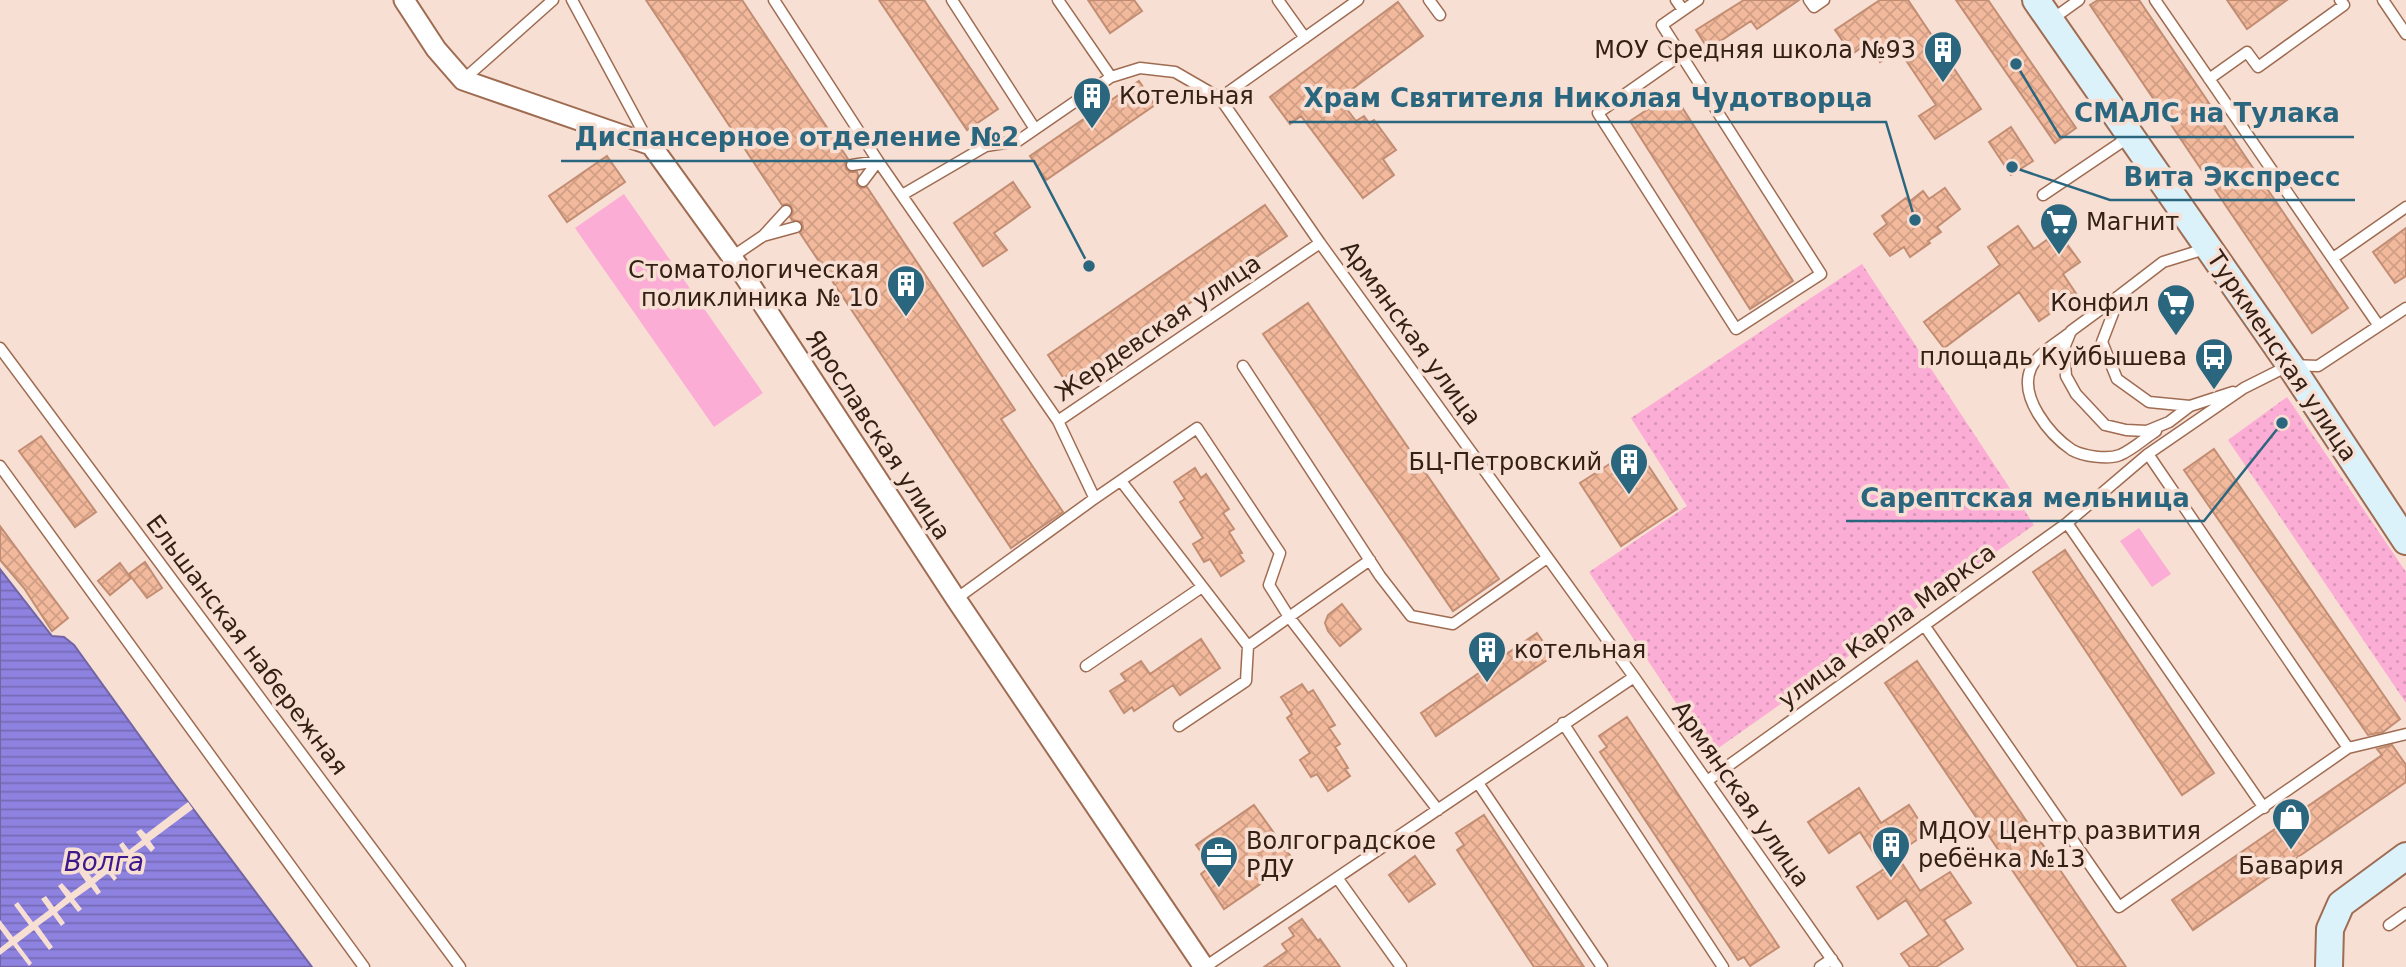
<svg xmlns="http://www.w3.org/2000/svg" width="2406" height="967" viewBox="0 0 2406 967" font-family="'DejaVu Sans',sans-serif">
  <defs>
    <pattern id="grass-dots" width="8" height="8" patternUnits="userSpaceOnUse" patternTransform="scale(1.75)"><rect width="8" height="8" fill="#fcadd5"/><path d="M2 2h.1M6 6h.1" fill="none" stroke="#d995b6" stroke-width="1.8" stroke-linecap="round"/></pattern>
    <pattern id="water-rules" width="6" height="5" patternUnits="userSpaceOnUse" patternTransform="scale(1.75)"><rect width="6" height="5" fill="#8e82e1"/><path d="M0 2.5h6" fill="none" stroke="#756ab5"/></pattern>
    <pattern id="building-cross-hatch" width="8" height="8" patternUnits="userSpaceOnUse" patternTransform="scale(1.75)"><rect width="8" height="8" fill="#f2b99d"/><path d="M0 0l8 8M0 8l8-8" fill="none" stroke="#d09f86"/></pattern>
  </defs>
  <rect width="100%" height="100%" fill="#f7dfd4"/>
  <path fill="url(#grass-dots)" d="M1862,264L2034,525L1710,754L1589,572L1687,506L1631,418Z
    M2287,397L2406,572V703L2228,440Z"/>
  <path fill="#fcadd5" d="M624,194L763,393L714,427L575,228Z
    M2139,528L2171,574L2152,587L2120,541Z"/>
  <path fill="url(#water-rules)" stroke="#7365a4" stroke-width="2" d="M0,569L52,636L64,637L74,645L170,778L312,967H0Z"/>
  <path fill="#f7dfd4" d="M188,802L193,809L150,841L155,848L151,852L145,845L132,854L137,861L133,865L127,858L111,870L117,878L114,881L108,873L95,883L101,892L97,895L91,887L74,899L82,909L78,912L70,902L57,912L65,923L61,926L53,915L38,926L53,947L49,950L34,930L17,943L32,963L29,966L13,945L0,955V948L9,941L0,929V920L13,937L29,925L14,905L18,902L33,922L49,910L41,899L46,896L54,907L66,897L58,886L62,883L71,893L86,882L79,872L84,868L92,878L104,868L97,859L101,857L108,866L124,853L119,845L123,842L129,850L142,840L136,832L141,829L146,834Z"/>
  <path fill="url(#building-cross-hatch)" stroke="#c28d72" stroke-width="2" d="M646,0H742L848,159L845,163L846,169L850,172H857L858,175L857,185L861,188L867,187L1015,410L1001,419L1063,512L1011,548L800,233L803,228L802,222L792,220L790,217L793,212L791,206L787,204L782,205Z
    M879,0H924L998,109L967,130Z
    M1088,0H1134L1142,11L1110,33Z
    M1744,0H1799L1757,29L1751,21L1708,49L1696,30Z
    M1880,0H1908L1981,109L1935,139L1919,116L1936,105L1899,50L1880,62L1868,43L1852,54L1835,30Z
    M1956,0H1988L2076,128L2055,143Z
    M2098,0H2139L2348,308L2312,333L2090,5Z
    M2227,0H2287L2247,29Z
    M1398,2L1423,36L1339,99L1356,121L1364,116L1369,123L1374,120L1396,150L1383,159L1394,175L1363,198L1301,116L1290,124L1270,97Z
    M1139,81L1155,105L1046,180L1030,156Z
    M1673,93L1793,281L1750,309L1630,121Z
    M2011,127L2033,161L2011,175L1989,142Z
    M607,156L625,182L567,222L549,196Z
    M1013,182L1030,207L994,233L1007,250L983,266L954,223Z
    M1945,188L1960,209L1937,227L1941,232L1928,241L1930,243L1910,257L1904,247L1890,256L1874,234L1887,224L1882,216L1906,198L1909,202L1923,191L1929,199Z
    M1265,205L1287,236L1069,386L1048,355Z
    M2018,226L2034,249L2058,232L2080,262L2063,274L2077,295L2039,321L2019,292L1944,348L1924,322L2000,265L1988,247Z
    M2406,228V276L2395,283L2373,252Z
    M1308,303L1499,579L1453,611L1263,334Z
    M41,436L96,512L75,527L19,451Z
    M1636,447L1677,509L1621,546L1580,483Z
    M2214,449L2400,719L2383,732L2368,735L2184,470Z
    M1195,468L1201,478L1206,474L1229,509L1223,513L1234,529L1229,532L1242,553L1239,554L1244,561L1221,576L1210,559L1204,562L1193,544L1203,538L1180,502L1185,499L1174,482Z
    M0,526L68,618L52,631L24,588L0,560Z
    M2065,550L2214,773L2182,795L2033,572Z
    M145,562L162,588L147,598L129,574Z
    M120,563L131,578L110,595L98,581Z
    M1342,604L1361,629L1340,646L1328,631L1325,623L1328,615Z
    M1537,633L1553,656L1436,736L1421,713Z
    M1201,639L1220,668L1180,695L1173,685L1134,711L1132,707L1124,713L1110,691L1126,681L1121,674L1141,661L1150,674Z
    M1917,661L2058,867L2126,967H2078L1885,683Z
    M1302,684L1308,693L1313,690L1335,725L1329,728L1340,744L1335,747L1348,768L1345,769L1350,776L1328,791L1317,774L1311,777L1300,760L1310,753L1287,718L1292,714L1281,697Z
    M1627,717L1779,947L1750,966L1744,957L1738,960L1600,752L1607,747L1599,736Z
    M2392,745L2406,765V782L2193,930L2172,900L2382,755L2377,749Z
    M1859,788L1881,823L1909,805L1927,833L1896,854L1920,891L1950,872L1971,903L1944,920L1963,949L1936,967H1910L1901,954L1929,935L1906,900L1878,919L1857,887L1884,869L1860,832L1829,853L1808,822Z
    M1254,805L1294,861L1224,909L1201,874L1211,866L1196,845Z
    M1484,815L1584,967H1534L1518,943L1457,850L1464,845L1456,833Z
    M1415,856L1435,884L1409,902L1389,875Z
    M1302,919L1318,941L1320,939L1340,967H1264L1287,951L1282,944L1294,936L1289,928Z"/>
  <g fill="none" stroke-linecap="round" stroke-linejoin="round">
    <defs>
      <path id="lane" d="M572,0L648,141
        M774,0L878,161L1058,421
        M952,0L1035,129
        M1058,0L1111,77
        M1278,0L1305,38
        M1429,0L1440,15
        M1676,0L1683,10
        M1809,0L1814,7L1824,0
        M2155,0L2379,326
        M2383,0L2406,34
        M2051,20L2079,0
        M1681,55L1598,113L1736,329L1821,274L1662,25L1698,0
        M2209,79L2247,52L2258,67L2344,5L2340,0
        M463,80L553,0
        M1220,98L1358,0
        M852,165L878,161
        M863,181L878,161
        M902,195L986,146L1018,141L1111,77L1140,68L1175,72L1220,98L1320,243L1634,677L1837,967
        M2043,195L2129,137
        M764,235L786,211
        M2208,248L2163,262L2120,295L2102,342L2117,379L2149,402L2190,406L2233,392
        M732,257L763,236L796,227
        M2333,258L2406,207
        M2120,295L2071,331L2064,348L2066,376L2076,394L2105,425L2126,430L2147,431L2169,422L2190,406
        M2071,332C2058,342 2038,353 2031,368C2018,397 2050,435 2072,450C2083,456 2107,460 2120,455C2132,450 2145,438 2156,431
        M0,348L460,967
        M1243,366L1380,576L1411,616L1453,624L1547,558
        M0,466L364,967
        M1121,481L1248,646
        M1091,501L1197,428L1280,553L1269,585L1289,617L1370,560
        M2067,523L2264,808
        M956,599L1091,501L1094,497L1058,421L1320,243
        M1924,625L2119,907L2348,748L2148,454
        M1086,666L1202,587
        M1563,723L1723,967
        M1179,726L1246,681L1248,646L1289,617L1438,810
        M2348,748L2406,734
        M1707,781L2067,523L2148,454L2244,388L2290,365L2318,366L2406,308
        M1478,783L1602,967
        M1338,879L1401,967
        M2389,925L2406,913
        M1205,967L1634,677
        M1820,967L1832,959"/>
      <path id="street" d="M404,0L436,49L463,80L651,145L732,257L956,599L1204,967"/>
      <path id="secondary" d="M2036,0L2290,365L2406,541
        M2329,967L2330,929L2341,904L2406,856"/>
    </defs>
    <use href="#lane" stroke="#9f6c52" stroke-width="13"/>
    <use href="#street" stroke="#9f6c52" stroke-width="23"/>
    <use href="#secondary" stroke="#9f6c52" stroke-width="30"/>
    <use href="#lane" stroke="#fff" stroke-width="10"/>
    <use href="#street" stroke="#fff" stroke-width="19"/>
    <use href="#secondary" stroke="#dcf2fb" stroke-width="26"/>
  </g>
  <defs>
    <symbol id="building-pin" viewBox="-11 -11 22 30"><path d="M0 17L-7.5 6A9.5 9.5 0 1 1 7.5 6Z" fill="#2b667f" stroke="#f7dfd4"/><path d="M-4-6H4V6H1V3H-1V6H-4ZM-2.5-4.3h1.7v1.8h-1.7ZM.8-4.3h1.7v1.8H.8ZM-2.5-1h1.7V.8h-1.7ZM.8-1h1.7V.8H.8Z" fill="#fff"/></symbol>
    <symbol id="supermarket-pin" viewBox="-11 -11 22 30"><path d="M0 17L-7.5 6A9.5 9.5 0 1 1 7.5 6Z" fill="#2b667f" stroke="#f7dfd4"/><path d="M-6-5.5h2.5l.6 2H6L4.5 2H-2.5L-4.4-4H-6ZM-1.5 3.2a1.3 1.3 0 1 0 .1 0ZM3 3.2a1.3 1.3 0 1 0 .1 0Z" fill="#fff"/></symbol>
    <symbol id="bus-pin" viewBox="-11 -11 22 30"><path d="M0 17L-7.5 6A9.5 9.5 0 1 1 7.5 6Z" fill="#2b667f" stroke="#f7dfd4"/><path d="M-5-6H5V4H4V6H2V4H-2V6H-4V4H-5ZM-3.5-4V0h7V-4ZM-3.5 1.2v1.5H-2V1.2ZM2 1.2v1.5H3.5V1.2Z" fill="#fff"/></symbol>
    <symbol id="shop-pin" viewBox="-11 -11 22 30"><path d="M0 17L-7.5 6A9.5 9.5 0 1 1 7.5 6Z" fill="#2b667f" stroke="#f7dfd4"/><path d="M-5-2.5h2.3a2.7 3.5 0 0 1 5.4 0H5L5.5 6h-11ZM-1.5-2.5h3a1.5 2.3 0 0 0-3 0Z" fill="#fff"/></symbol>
    <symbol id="office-pin" viewBox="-11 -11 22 30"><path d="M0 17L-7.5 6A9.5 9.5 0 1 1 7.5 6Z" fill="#2b667f" stroke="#f7dfd4"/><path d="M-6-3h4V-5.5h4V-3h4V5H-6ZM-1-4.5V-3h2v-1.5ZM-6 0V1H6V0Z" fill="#fff"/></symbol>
  </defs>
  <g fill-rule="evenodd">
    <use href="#building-pin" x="1921" y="28" width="44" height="60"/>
    <use href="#building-pin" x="1070" y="74" width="44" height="60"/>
    <use href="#supermarket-pin" x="2037" y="200" width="44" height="60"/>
    <use href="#building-pin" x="884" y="262" width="44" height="60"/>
    <use href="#supermarket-pin" x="2154" y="281" width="44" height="60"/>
    <use href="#bus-pin" x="2192" y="335" width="44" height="60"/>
    <use href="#building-pin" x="1607" y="440" width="44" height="60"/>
    <use href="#building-pin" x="1465" y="628" width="44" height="60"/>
    <use href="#shop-pin" x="2269" y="795" width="44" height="60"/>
    <use href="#building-pin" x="1869" y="823" width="44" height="60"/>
    <use href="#office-pin" x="1197" y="833" width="44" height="60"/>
  </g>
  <g text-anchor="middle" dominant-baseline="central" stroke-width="7" stroke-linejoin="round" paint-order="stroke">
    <g font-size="24" fill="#352016" stroke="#f7dfd4" text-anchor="end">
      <text x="1916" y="50">МОУ Средняя школа №93</text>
      <text x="1119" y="96" text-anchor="start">Котельная</text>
      <text x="2086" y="222" text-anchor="start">Магнит</text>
      <text x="879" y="270">Стоматологическая<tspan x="879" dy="28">поликлиника № 10</tspan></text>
      <text x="2149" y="303">Конфил</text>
      <text x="2187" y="357">площадь Куйбышева</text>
      <text x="1602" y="462">БЦ-Петровский</text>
      <text x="1514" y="650" text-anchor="start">котельная</text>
      <text x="1918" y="831" text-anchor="start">МДОУ Центр развития<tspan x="1918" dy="28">ребёнка №13</tspan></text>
      <text x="1246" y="841" text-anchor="start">Волгоградское<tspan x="1246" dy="28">РДУ</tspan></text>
      <text x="2291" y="866" text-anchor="middle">Бавария</text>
    </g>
    <g font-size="24" fill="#352016" stroke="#f7dfd4">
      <text transform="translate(1158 328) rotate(-34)">Жердевская улица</text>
      <text transform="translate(1411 333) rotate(54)">Армянская улица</text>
      <text transform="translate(2282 356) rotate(56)">Туркменская улица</text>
      <text transform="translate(878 435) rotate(57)">Ярославская улица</text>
      <text transform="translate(1887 626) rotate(-36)">улица Карла Маркса</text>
      <text transform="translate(247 645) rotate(53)">Ельшанская набережная</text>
      <text transform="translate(1741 794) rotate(55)">Армянская улица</text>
    </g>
    <g font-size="26" font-style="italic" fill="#3b1988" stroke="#f7dfd4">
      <text x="104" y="862">Волга</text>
    </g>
  </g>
  <path fill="none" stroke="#2b667f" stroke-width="2.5" d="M1915 220L1886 122H1289M2016 64L2060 137H2354M1089 266L1034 161H561M2012 167L2110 200H2355M2282 423L2204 521H1846"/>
  <g fill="#2b667f" stroke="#f7dfd4" stroke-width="2.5">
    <circle cx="1915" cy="220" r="7"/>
    <circle cx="2016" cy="64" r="7"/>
    <circle cx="1089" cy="266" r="7"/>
    <circle cx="2012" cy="167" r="7"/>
    <circle cx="2282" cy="423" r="7"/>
  </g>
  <g font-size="26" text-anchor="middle" font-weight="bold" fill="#2b667f" stroke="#f7dfd4" stroke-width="7" stroke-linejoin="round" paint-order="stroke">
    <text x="1588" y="107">Храм Святителя Николая Чудотворца</text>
    <text x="2207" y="122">СМАЛС на Тулака</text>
    <text x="797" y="146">Диспансерное отделение №2</text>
    <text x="2232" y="186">Вита Экспресс</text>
    <text x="2025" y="507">Сарептская мельница</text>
  </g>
</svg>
